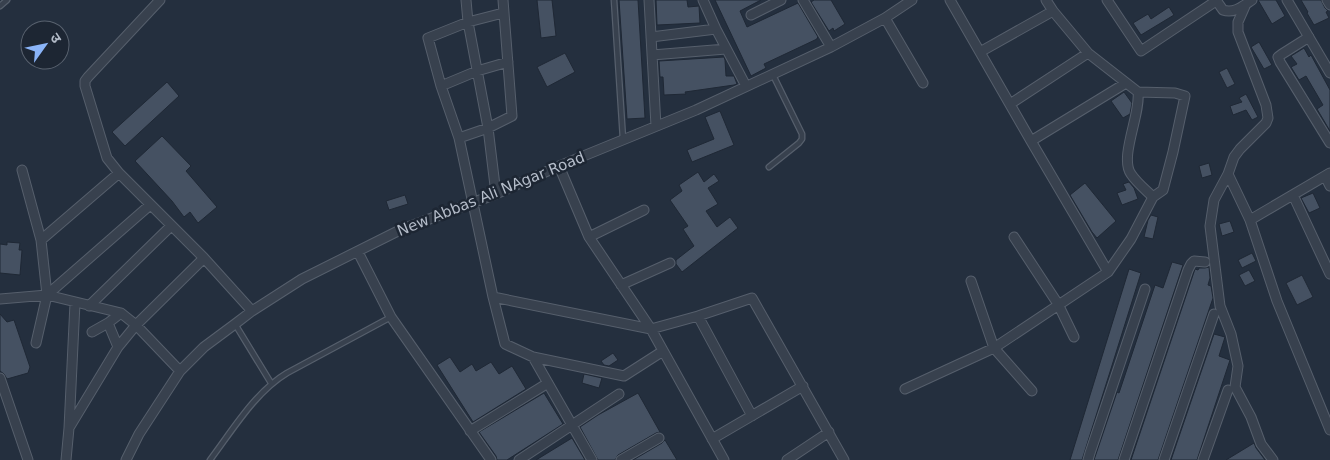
<svg xmlns="http://www.w3.org/2000/svg" width="1330" height="460" viewBox="0 0 1330 460" font-family="'DejaVu Sans','Noto Sans Devanagari',sans-serif">
  <rect width="100%" height="100%" fill="#242f3e"/>
  <path fill="#455162" stroke="#1f2835" d="M537,0H552L556,36L541,38Z
    M619,0H638L645,118L627,119Z
    M656,0H687L688,7L699,6L700,23L657,25Z
    M715,0H761L740,11L747,27L798,3L818,37L817,38V39L764,64L766,68L751,76Z
    M814,0H831L845,24L834,31L833,28L829,31L811,2Z
    M1258,0H1276L1285,16L1272,24Z
    M1301,0H1321L1325,8L1328,11L1326,12L1329,18L1314,25L1307,13L1308,12Z
    M1169,7L1174,15L1141,35L1133,23L1148,14L1151,19Z
    M1259,42L1272,65L1264,69L1251,47Z
    M1304,48L1309,57L1311,55L1330,90V131L1317,109L1323,105L1306,76L1299,80L1291,67L1297,64L1291,56Z
    M565,53L575,72L547,87L537,67Z
    M724,57L725,60L726,76H734L737,84L734,85L685,92L686,94L664,95L663,77H660L659,61Z
    M1227,68L1235,84L1227,88L1219,72Z
    M167,82L179,96L125,146L112,132Z
    M1124,92L1132,103L1130,114L1123,118L1111,101Z
    M1246,94L1258,117L1252,120L1246,110L1233,115L1230,106L1242,102L1239,98Z
    M720,111L734,145L692,162L687,150L714,139L705,117Z
    M162,136L191,166L186,171L217,207L198,223L190,212L184,217L172,201L135,161Z
    M1209,163L1212,175L1202,178L1199,166Z
    M698,172L704,182L714,174L719,181L708,188L718,204L706,211L717,227L730,217L738,228L682,272L676,264V260L694,246L683,229L688,226L670,200L682,191L679,185Z
    M1129,182L1134,188L1138,199L1122,205L1117,193L1126,190L1123,184Z
    M1085,183L1116,221L1097,238L1092,232L1070,195Z
    M1313,193L1320,208L1309,213L1301,198Z
    M405,195L408,204L389,210L386,201Z
    M1151,215L1158,217L1153,239L1144,237L1148,220Z
    M1230,221L1234,232L1222,236L1219,224Z
    M7,242L20,243L19,250H22L20,275L0,273V244L7,245Z
    M1252,253L1256,261L1242,268L1238,260Z
    M1172,262L1183,265L1118,460H1094L1117,392L1119,393L1155,285L1163,288Z
    M1209,267L1210,278L1208,285L1211,286L1213,298L1158,460H1131L1194,272L1195,269L1198,270L1199,268H1205Z
    M1129,269L1141,273L1109,375L1082,460H1070Z
    M1249,270L1255,281L1245,286L1239,275Z
    M1302,275L1313,297L1297,305L1286,283Z
    M0,314L7,322L14,320L30,367L28,373L7,379L4,374L0,371Z
    M1214,334L1225,337L1219,356L1230,360L1197,460H1171Z
    M613,353L618,360L609,366L604,365L601,361Z
    M450,357L460,372L472,364L476,371L491,362L499,374L512,366L526,389L473,422L437,365Z
    M584,374L602,378L599,388L582,383Z
    M544,393L563,424L507,460H497L496,456L479,432Z
    M638,393L660,432L656,433L618,455L615,460H598L580,427L598,415Z
    M572,438L585,460H536Z
    M665,440L677,460H633L662,443Z
    M1254,443L1256,448L1265,460H1226Z"/>
  <g fill="none" stroke-linecap="round" stroke-linejoin="round">
    <defs>
      <path id="service" d="M614,0L623,139
        M0,6L7,0
        M769,167L799,143L802,139V134L773,75
        M235,324L271,383
        M210,460C232,431 255,392 287,373L391,317"/>
      <path id="minor" d="M160,0L88,77L85,81V86L107,158L119,173L204,258L252,311
        M466,0L468,22L488,128L496,194
        M649,0L656,126
        M703,0L716,29L746,86
        M803,0L831,47
        M950,0L1031,141L1108,272
        M1107,0L1141,51L1216,1
        M1216,0L1223,10C1234,14 1243,6 1252,0
        M1287,0L1330,73
        M1327,0L1330,5
        M1246,4L1238,22V32L1266,105L1268,118L1266,123L1240,149L1234,157L1228,174L1250,220L1277,301L1330,430
        M503,13L468,22L428,38L441,86L459,138L493,297L505,344L533,357L624,376L663,351
        M751,15L781,0
        M885,18L923,83
        M651,37L716,29
        M1309,37L1282,54L1278,57L1280,62L1330,143
        M980,52L1053,11
        M652,55L726,49
        M441,86L477,71L508,62
        M1138,92C1141,114 1119,157 1131,174C1137,183 1146,190 1153,197
        M1010,104L1088,53
        M459,138L488,128L512,116L503,0
        M1031,141L1126,83
        M559,166L589,237L651,329L724,460
        M1228,174L1214,200L1210,226L1220,306L1231,334L1238,366L1235,387L1251,417L1261,444L1273,460
        M1325,176L1330,186
        M1293,195L1330,274
        M1250,220L1330,173
        M589,237L644,210
        M1014,237L1058,304L1074,337
        M41,240L119,173
        M358,252L391,317L491,460
        M971,281L994,348L1032,391
        M621,285L670,263
        M47,295L150,205
        M493,297L651,329L698,316L752,298L844,460
        M0,299L47,295L41,240L22,170
        M89,306L171,226
        M698,316L752,416
        M108,323L118,347
        M92,332L108,323L121,313
        M36,343L47,295L121,313L136,325L180,371
        M533,357L592,460
        M0,378L28,460
        M905,389L994,348L1108,272L1131,239L1153,197L1163,190L1173,152L1185,96L1175,93L1138,92L1088,53L1053,11L1046,0
        M69,428L118,347L136,325L204,258
        M470,431L548,383
        M712,439L803,386
        M66,460L69,428L75,303
        M126,460L139,434L180,371L204,347L235,324L252,311L302,279L400,230L496,194L559,166L696,110L831,47L885,18L912,0
        M519,460L619,394
        M621,460L659,438
        M787,460L829,432
        M1088,460L1090,453L1145,289
        M1124,460L1188,270L1191,264L1194,261L1205,262
        M1164,460L1214,314
        M1203,460L1228,390"/>
    </defs>
    <use href="#service" stroke="#565f6c" stroke-width="7"/>
    <use href="#minor" stroke="#565f6c" stroke-width="11"/>
    <use href="#service" stroke="#38414e" stroke-width="4.5"/>
    <use href="#minor" stroke="#38414e" stroke-width="9"/>
  </g>
  <g text-anchor="middle" dominant-baseline="central" stroke-width="5" stroke-linejoin="round" paint-order="stroke">
    <g font-size="15" fill="#b4bcc9" stroke="#1d2633">
      <text transform="translate(491 194) rotate(-22)">New Abbas Ali NAgar Road</text>
    </g>
  </g>
  <g transform="translate(45 45) rotate(57)"><circle r="24" fill="#1d2633" stroke="#59626f"/>
  <path d="M0-4L9 19L0 12L-9 19Z" fill="#8ab4f8"/>
  <text y="-8" font-size="14" font-weight="bold" text-anchor="middle" fill="#b4bcc9">उ</text>
  </g>
</svg>
